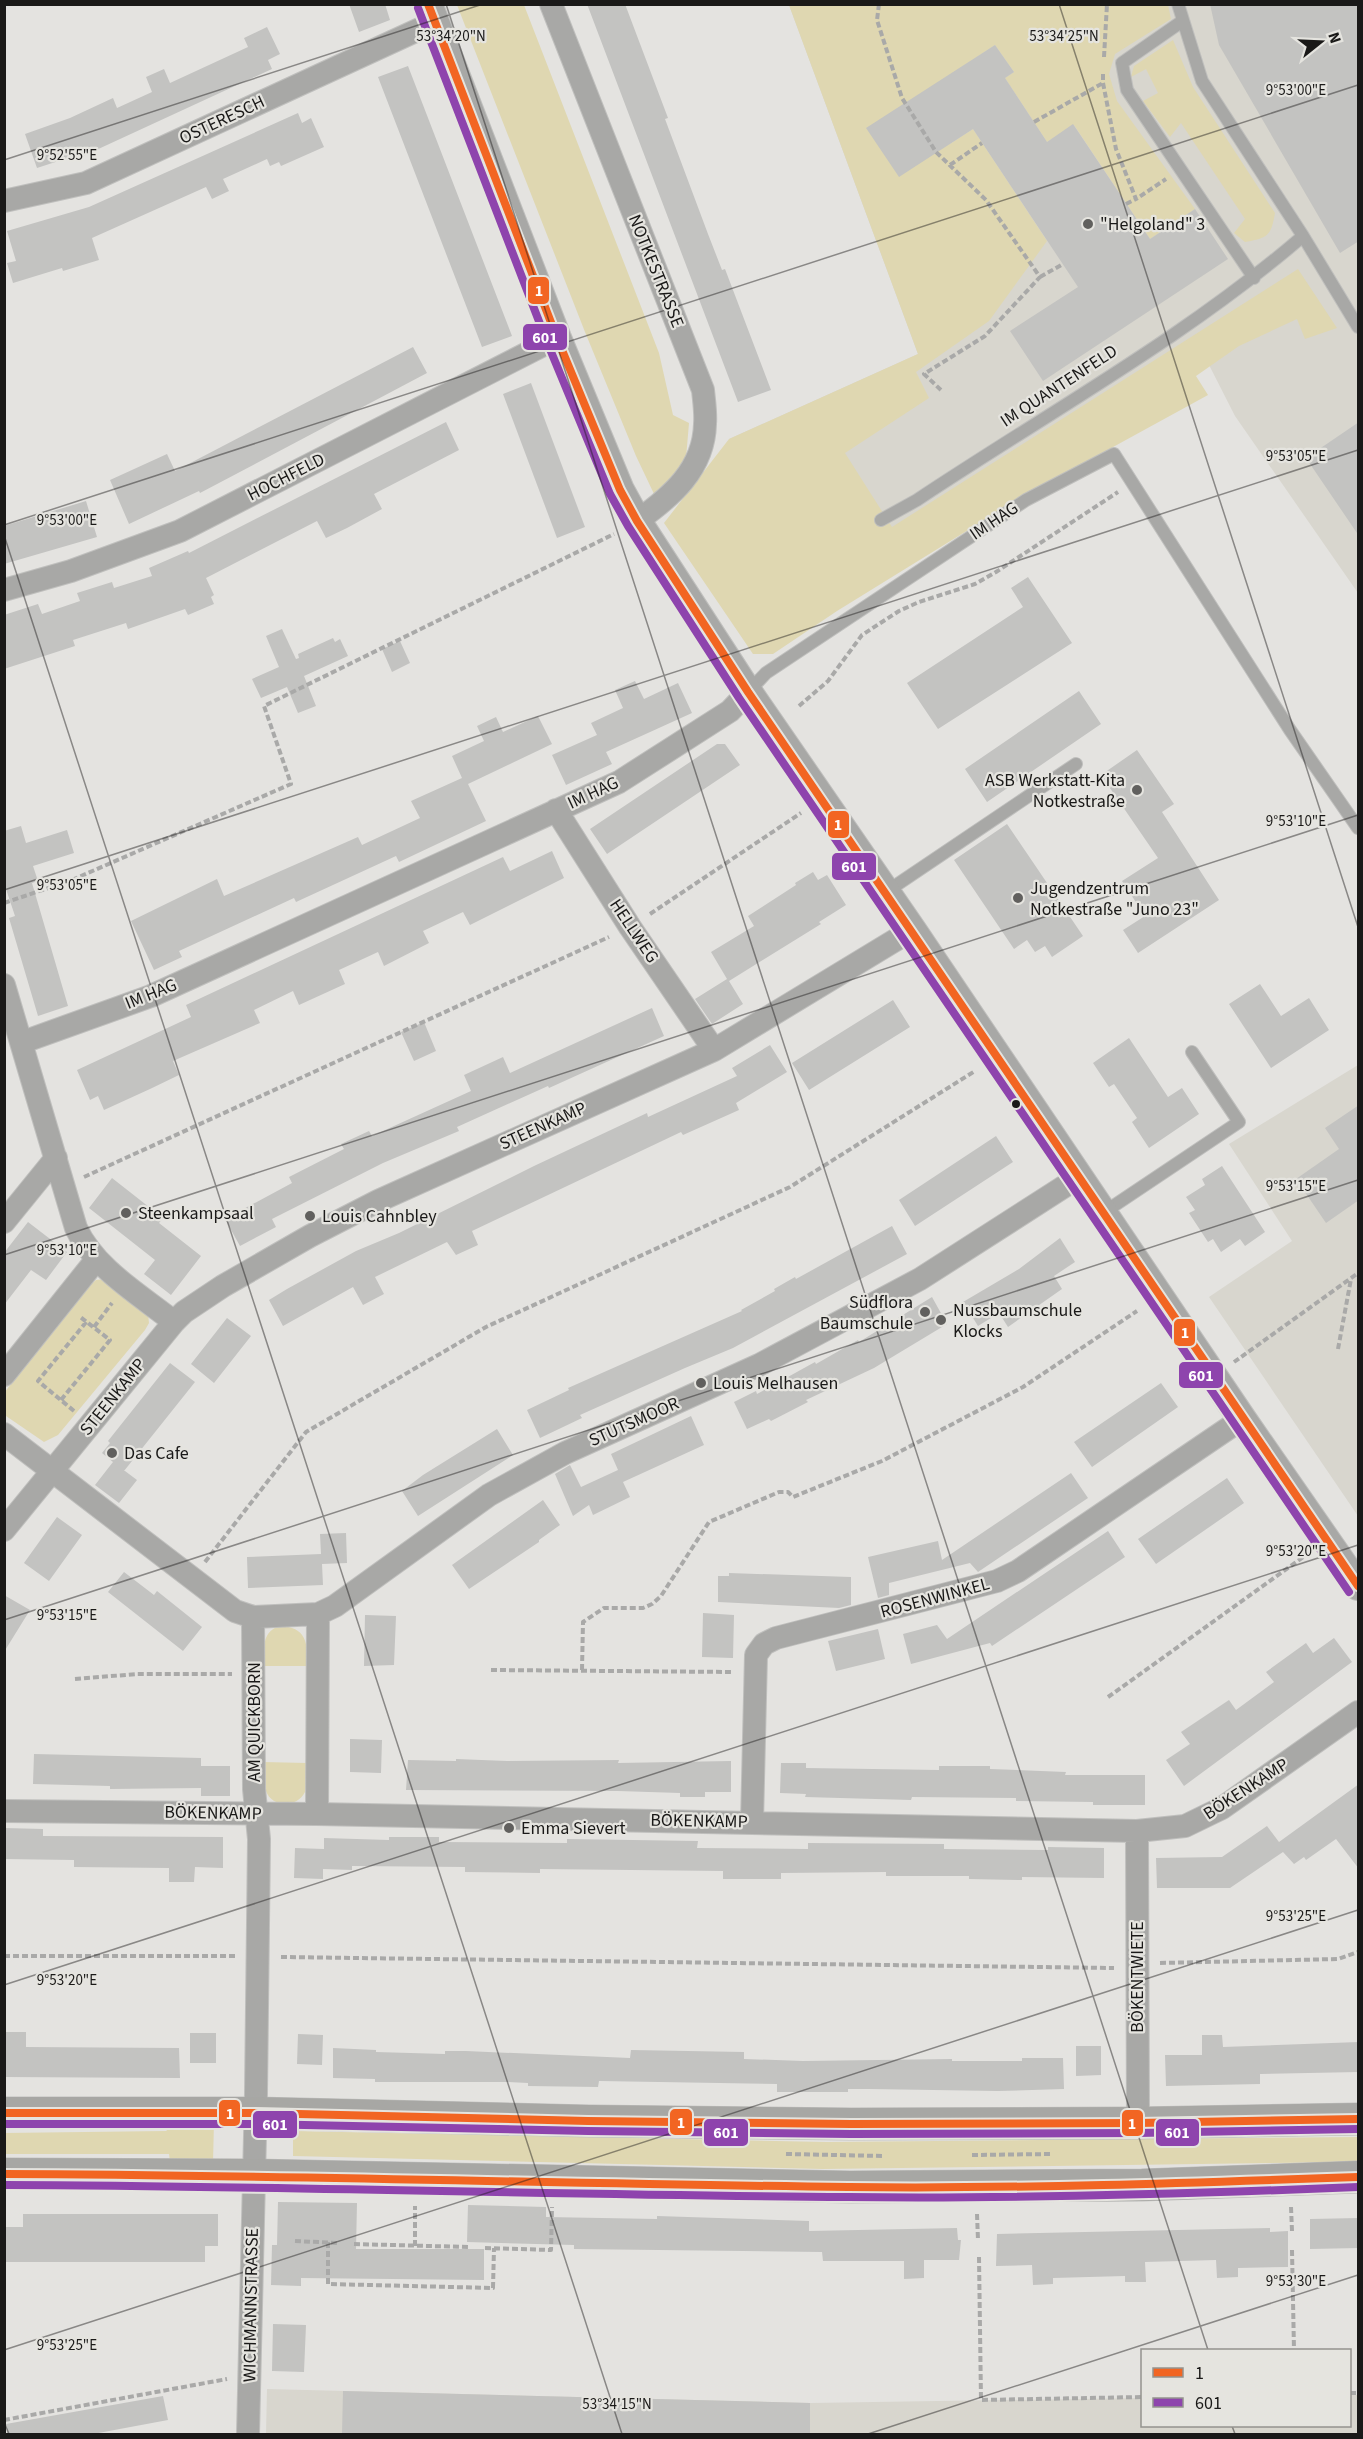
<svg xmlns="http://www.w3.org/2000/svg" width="1363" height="2439" viewBox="0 0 1363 2439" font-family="'Source Sans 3',sans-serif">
  <rect width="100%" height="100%" fill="#e4e3e0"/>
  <path fill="#d8d6ce" d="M789,5H1358V593L1235,416L1207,361L835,605L729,439L918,354Z
    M1358,1065V1516L1209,1297L1292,1241L1229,1144Z
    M267,2389L810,2403L1142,2398V2426H1350V2395H1358V2434H266Z"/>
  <path fill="#dfd7b1" d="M457,5H524L659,353L673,415L689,423L686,458L681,473L655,496L636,456L585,332Z
    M789,5H1168L1171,19L1115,54L1109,74L1117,101L1195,209L1150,239L1074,125L1047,142L1005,78L1014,72L995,45L918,96L950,144L973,129L1047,241L989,321L916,372L929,398L845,453L892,527L1298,269L1337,328L1305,339L1297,319L1239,346L1196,376L1208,395L1020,498L837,611L773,654H753L664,523L729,439L918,354Z
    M1173,40L1193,87L1275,213C1271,236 1268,238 1245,242L1234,233L1245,219L1181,123L1170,137L1143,101L1158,93L1146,69L1131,77L1134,66Z
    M105,1279L148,1314L149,1323L145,1330L58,1435L44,1442L6,1416L4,1393L90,1285L96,1280Z
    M279,1626C307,1627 307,1642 308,1666H264C264,1649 261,1633 279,1626Z
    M263,1762L307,1763C307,1772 308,1783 305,1792C297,1808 272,1808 266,1791C262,1783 264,1772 263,1762Z
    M177,2122H214L213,2163L170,2162L169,2154H5L4,2133L166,2131Z
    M293,2131L827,2142L1358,2137V2165L1352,2162L823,2169L293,2156Z"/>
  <path fill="#c3c3c1" d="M349,4H385L390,20L359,32Z
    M587,4H625L668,118L665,119L708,234L722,270L725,269L771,390L738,402Z
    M1210,4H1359V241L1340,253L1219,45Z
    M267,27L280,54L268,60L272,69L81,157L80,154L37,168L25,134L70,118L113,98L117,108L152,92L146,77L164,69L170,83L248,47L244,38Z
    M995,45L1014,72L1005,78L1047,142L1073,124L1150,239L1195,209L1228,259L1043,381L1010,331L1078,287L973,129L899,177L866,128Z
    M408,66L512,336L482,347L378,77Z
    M298,113L302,123L311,118L324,147L281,166L279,162L270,166L267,159L223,179L229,191L212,199L206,187L92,238L99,260L63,271L62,268L13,283L7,263L16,261L7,231L89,207Z
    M413,347L427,373L200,493L199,491L129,524L110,480L167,454L175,471Z
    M531,383L585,527L557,538L503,394Z
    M446,422L459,450L374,494L382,509L347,528L326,538L317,521L206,578L214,595L211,597L214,604L188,615L185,609L128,629L126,623L73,640L75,646L4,669V615L38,604L42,614L80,601L77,593L112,582L114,588L152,576L149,568L188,551L189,553Z
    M1359,422V536L1306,458Z
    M86,501L97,537L4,564V526Z
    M1028,577L1072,643L938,729L907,683L1023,607L1011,588Z
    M282,629L296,659L299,658L298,654L333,638L335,642L340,639L348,656L304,676L316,706L298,713L287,687L261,698L252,679L279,667L266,636Z
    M400,641L410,663L392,672L382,649Z
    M635,681L644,699L678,683L692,713L606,752L612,764L566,785L552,755L597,735L591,723L623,708L615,690Z
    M1079,691L1101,724L987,802L965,769Z
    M538,716L552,744L468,784L486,821L399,862L396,856L296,902L294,898L179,951L182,957L154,970L131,921L217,879L224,896L358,837L362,845L420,818L411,801L462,778L452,756L484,741L477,726L496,717L503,732Z
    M717,744H725L740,765L607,854L590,829Z
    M1137,750L1174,804L1162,812L1219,900L1138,953L1123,930L1145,916L1122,881L1158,858L1101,775Z
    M1007,824L1083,936L1052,957L1045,946L1035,952L1027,940L1014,949L954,860Z
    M21,826L26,843L67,830L74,853L33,866L38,881L32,883L68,1006L38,1016L9,918L15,916L4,883V831Z
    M552,851L564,878L470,925L463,912L423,931L429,943L384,966L378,952L339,970L345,984L299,1005L293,991L254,1010L260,1023L173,1061L179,1075L150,1089L104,1110L98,1096L90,1100L77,1070L191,1017L186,1005L503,857L510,871Z
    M813,872L818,880L827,875L846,905L819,922L821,924L729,981L743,1004L712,1024L695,999L727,979L711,952L754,926L748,916L796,885L795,883Z
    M1260,984L1281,1016L1309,998L1329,1030L1271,1068L1229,1004Z
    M893,1000L910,1027L809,1090L792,1063Z
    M652,1008L664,1036L549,1088L548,1086L457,1127L459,1131L383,1163L272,1219L276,1227L240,1246L225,1219L292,1183L289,1177L344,1149L341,1144L369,1131L372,1136L471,1091L464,1075L503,1057L510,1073Z
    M424,1022L436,1051L414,1061L401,1032Z
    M1129,1038L1168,1097L1182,1088L1199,1114L1149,1148L1132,1122L1137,1118L1114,1084L1109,1087L1093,1063Z
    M770,1045L787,1072L736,1103L739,1110L683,1135L681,1132L472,1231L478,1245L456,1255L447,1242L375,1277L384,1294L363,1305L353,1287L283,1326L269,1300L287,1289L356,1251L399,1233L534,1166L647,1113L648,1117L737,1076L732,1068Z
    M1359,1105V1200L1326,1223L1296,1179L1339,1149L1325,1128Z
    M996,1136L1013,1162L915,1226L899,1200Z
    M1222,1166L1265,1232L1245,1246L1240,1239L1221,1252L1213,1239L1208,1242L1189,1213L1195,1210L1186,1197L1205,1185L1202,1179Z
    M112,1178L163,1218L159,1223L201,1256L171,1295L144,1274L155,1260L89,1208Z
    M28,1222L67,1252L46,1280L31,1270L4,1305V1253Z
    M892,1226L907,1254L733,1348L685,1368L580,1415L582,1418L540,1438L527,1410L569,1390L568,1388L742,1311L741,1310L775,1291L774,1289L795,1277L796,1279Z
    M1060,1238L1075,1262L1054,1276L1062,1289L1008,1327L999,1313L978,1326L963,1302L1019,1269Z
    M932,1297L947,1324L874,1368L806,1400L808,1402L771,1421L769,1419L747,1429L734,1402L756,1391L757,1394L815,1362L816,1364L858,1340L859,1342Z
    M227,1318L251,1336L214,1383L191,1364Z
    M170,1363L195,1382L124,1471L102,1453L110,1443L108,1441Z
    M1161,1383L1178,1407L1092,1467L1074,1442Z
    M691,1416L704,1445L623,1482L630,1497L593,1515L589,1505L573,1516L555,1474L570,1465L581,1487L618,1470L611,1454Z
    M497,1429L513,1455L418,1516L402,1491L423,1475Z
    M113,1462L137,1480L119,1503L95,1485Z
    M1071,1473L1088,1498L978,1572L970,1563L889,1583V1595L878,1598L868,1557L938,1541L942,1560Z
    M1227,1478L1244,1503L1156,1564L1138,1539Z
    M543,1500L560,1525L539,1540V1542L469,1589L452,1565Z
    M57,1517L82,1535L49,1581L24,1563Z
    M1108,1531L1125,1557L992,1646L990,1643L911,1664L903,1634L937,1625L947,1639Z
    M346,1533L347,1563L322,1564L323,1585L248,1588L247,1557L321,1554L320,1534Z
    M124,1572L154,1595L157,1591L202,1627L183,1651L108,1592Z
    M729,1573L851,1577V1605L839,1608L718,1602V1576H729Z
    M4,1595L30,1610L4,1652Z
    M703,1613L734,1615L733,1658L702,1657Z
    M365,1615L396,1616L394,1665L364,1666Z
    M878,1629L885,1659L836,1671L828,1641Z
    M1334,1638L1352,1662L1184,1786L1166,1760L1190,1744L1181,1732L1229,1700L1236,1710L1274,1682L1266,1672L1306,1643L1313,1653Z
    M350,1739L382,1740L381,1773L350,1772Z
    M34,1754L201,1758V1766H230V1796H201V1788L110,1789V1786L33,1784Z
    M456,1759L507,1761L619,1760L618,1763L731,1761V1792H705V1797H680V1793L618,1791L406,1790L408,1760L456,1761Z
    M781,1763H806V1768L939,1770V1766H990V1769L1066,1772L1065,1775H1145V1805H1093V1802L1016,1801V1798L912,1797L911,1800L805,1797L806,1794L780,1793Z
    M1359,1784V1869L1336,1839L1306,1860L1304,1857L1294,1864L1283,1852L1230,1888H1157L1156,1858L1222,1857L1267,1826L1279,1842Z
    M4,1828L43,1829V1836L223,1837V1868L195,1867L194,1882H169V1868L74,1867V1860L4,1859Z
    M389,1837H439V1842L567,1843V1839L698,1841L697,1848L808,1849V1843L944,1844V1849L1048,1850V1847L1104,1848V1878L1022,1877V1880L969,1879V1876H886V1872L781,1873V1879H723V1871L540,1869V1873L465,1872V1867L352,1866V1870L323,1869V1879L294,1878L295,1848L324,1849V1838L389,1840Z
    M4,2032H26V2047L179,2048L180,2078L4,2077Z
    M190,2033H216V2063H190Z
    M298,2034L323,2035L322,2065L297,2064Z
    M1202,2035H1222L1223,2047L1359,2042V2072L1260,2074V2084L1166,2086L1165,2055H1202Z
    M1076,2046H1101V2075L1076,2076Z
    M333,2048L376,2050V2052L445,2054V2051H466L630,2058L631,2050L744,2052V2059L803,2061L952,2059V2061H1022V2058H1063L1064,2089L998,2091L869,2089H848V2092H777V2084L599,2081L598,2087L528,2086V2083L507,2082H375V2079L333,2078Z
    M278,2202L357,2203L356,2249H484V2280L301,2278V2286L271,2285L272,2245H277Z
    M468,2205L546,2207V2217L657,2219V2216L809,2221V2231L957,2228L958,2240H961L959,2260H924V2278L904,2279V2261H823L822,2252L574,2249V2245L467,2242Z
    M23,2214H218V2246H205V2262H4V2227H23Z
    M1359,2218V2248L1310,2249V2219Z
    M1270,2228V2232L1288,2231V2267L1238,2268V2277L1217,2278L1216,2260L1145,2262L1146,2282H1125V2276L1053,2278V2284L1033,2285L1032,2265L996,2266L997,2234Z
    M273,2324L306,2325L304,2372L272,2371Z
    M343,2391L810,2403V2434H342Z
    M163,2396L168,2420L93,2434H7L6,2424Z"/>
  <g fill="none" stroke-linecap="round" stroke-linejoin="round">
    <defs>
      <path id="service" d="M1181,22L1122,63L1127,90L1254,278
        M1303,236L1358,327
        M881,520L917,500C1046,414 1186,337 1303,236L1202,81L1178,4
        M748,692L766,673L1026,500L1114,454L1290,730L1358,828
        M886,892L1076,764
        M1103,1213L1239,1122L1192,1052"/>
      <path id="minor" d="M551,4L703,390C704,401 706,413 705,424C704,469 671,497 637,521
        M4,201L86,183L435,22
        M4,590L71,571L180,531L557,338
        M556,810L630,927L714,1050
        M4,985L76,1228C95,1269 139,1294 174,1322
        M23,1042L151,996L619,782L730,711L748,692
        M4,1222L56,1158
        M4,1375L96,1260
        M4,1434L235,1611L253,1617L254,1789L259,1839L256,2093L248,2434
        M4,1530L174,1322L184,1312L223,1286L310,1236L378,1201L714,1050L912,930
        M253,1617L318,1614L335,1606L489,1495L565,1453L759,1365L920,1279L1079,1177
        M4,1811L317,1814L1137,1831L1185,1826L1222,1808L1358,1712
        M317,1814L318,1614
        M752,1822L756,1655L764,1644L776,1638L997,1581L1018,1571L1242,1419
        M1137,1831L1138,2123"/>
      <path id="tertiary" d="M428,4L557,338L620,490L637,521L748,692L912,930L1242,1419L1358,1586"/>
      <path id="secondary" d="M4,2113H256L588,2121L851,2124L1138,2123L1358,2119
        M4,2174L254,2175L850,2187L1142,2185L1358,2177"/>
    </defs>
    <use href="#service" stroke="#bfbfbd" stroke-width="14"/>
    <use href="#minor" stroke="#bfbfbd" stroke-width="24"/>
    <use href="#tertiary" stroke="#bfbfbd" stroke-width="30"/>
    <use href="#secondary" stroke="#bfbfbd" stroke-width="33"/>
    <path stroke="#a9a9a8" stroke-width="4" stroke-dasharray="6 3" stroke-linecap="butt" d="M879,4L877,20L902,98L936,152L986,200L1040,277L985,336L924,374L941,390
      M1104,57L1107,4
      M1103,74V83L1116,149L1136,199L1166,179
      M1034,122L1103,83
      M950,165L982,143
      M1126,204L1136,199
      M1040,277L1063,264
      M799,706L828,681L862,635L899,611L919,602L975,584L996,572L1118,492
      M4,903L72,880L291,784L264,706L614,534
      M650,914L801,813
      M84,1177L609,937
      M94,1327L112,1303
      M1338,1349L1351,1279
      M1234,1362L1358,1273
      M61,1400L110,1340L79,1316
      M74,1411L38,1381L87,1321
      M205,1562L306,1432L486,1327L790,1187L975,1071
      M491,1670L734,1672
      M582,1670L583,1622L604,1608H643L652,1604L661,1596L709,1522L779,1492H788L793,1497L882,1461L1023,1387L1137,1311
      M75,1679L137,1674H232
      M1108,1697L1306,1555
      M4,1956H235
      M281,1957L1114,1968
      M1160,1963L1338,1959L1358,1952
      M786,2154L884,2156
      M972,2155L1052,2154
      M1291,2207L1292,2231
      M977,2214L978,2240
      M295,2241L338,2243
      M328,2242V2284L493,2288L494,2248
      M354,2244L468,2247
      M415,2246V2206
      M485,2248L551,2250L552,2207
      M1292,2250L1294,2350
      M979,2257L981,2400L1142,2397
      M1350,2393H1358
      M4,2420L227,2379"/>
    <use href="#service" stroke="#a8a8a6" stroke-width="12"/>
    <use href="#minor" stroke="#a8a8a6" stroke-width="22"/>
    <use href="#tertiary" stroke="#a8a8a6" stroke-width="28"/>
    <use href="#secondary" stroke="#a7a7a4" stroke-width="32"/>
    <defs>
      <path id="bus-1" d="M428,4L557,338L620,490L637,521L748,692L1358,1586
        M4,2113H256L588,2121L851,2124L1138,2123L1358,2119
        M4,2174C286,2175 567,2184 848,2187C1018,2189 1188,2183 1358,2177"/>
      <path id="bus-2" d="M418,8L547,342L610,494L628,526L739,698L1349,1592
        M4,2124H256L588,2131L851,2134L1138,2133L1358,2129
        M4,2185C286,2186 567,2195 848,2197C1018,2199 1188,2194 1358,2187"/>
    </defs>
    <use href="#bus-1" stroke="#e5e4df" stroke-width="12"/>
    <use href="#bus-2" stroke="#e5e4df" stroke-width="12"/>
    <use href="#bus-1" stroke="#f26522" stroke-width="8"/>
    <use href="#bus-2" stroke="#8e44ad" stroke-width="8"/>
  </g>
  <path fill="none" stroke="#1a1918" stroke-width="1.5" stroke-opacity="0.45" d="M446,4L1208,2350M1059,4L1358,927M4,160L483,4M4,525L1358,85M4,535L622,2434M4,890L1358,450M4,1255L1358,815M4,1620L1358,1180M4,1985L1358,1545M4,2350L1358,1910M4,2422L9,2434M1232,2426L1235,2434M868,2434L1358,2275"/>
  <g fill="#61605e" stroke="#e5e4df" stroke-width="2">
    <circle cx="1088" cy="224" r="6"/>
    <circle cx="1137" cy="790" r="6"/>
    <circle cx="1018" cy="898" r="6"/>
    <circle cx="126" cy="1213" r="6"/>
    <circle cx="310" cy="1216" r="6"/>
    <circle cx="925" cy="1312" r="6"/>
    <circle cx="941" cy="1320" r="6"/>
    <circle cx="701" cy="1383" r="6"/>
    <circle cx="112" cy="1453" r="6"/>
    <circle cx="509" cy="1828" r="6"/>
  </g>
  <circle fill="#1a1918" stroke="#e5e4df" stroke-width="2" cx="1016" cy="1104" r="5"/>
  <g text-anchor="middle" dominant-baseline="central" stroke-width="4.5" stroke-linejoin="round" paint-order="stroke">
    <g font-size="18" fill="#1a1918" stroke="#e5e4df">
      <text transform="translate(222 120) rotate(-25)">OSTERESCH</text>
      <text transform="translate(656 271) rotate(68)">NOTKESTRASSE</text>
      <text transform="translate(1059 386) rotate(-33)">IM QUANTENFELD</text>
      <text transform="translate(286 477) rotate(-27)">HOCHFELD</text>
      <text transform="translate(994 521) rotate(-34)">IM HAG</text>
      <text transform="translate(593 793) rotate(-25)">IM HAG</text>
      <text transform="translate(634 931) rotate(56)">HELLWEG</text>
      <text transform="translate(151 994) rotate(-22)">IM HAG</text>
      <text transform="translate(543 1126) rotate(-24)">STEENKAMP</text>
      <text transform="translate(113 1397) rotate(-51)">STEENKAMP</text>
      <text transform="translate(634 1422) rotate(-24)">STUTSMOOR</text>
      <text transform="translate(935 1598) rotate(-15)">ROSENWINKEL</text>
      <text transform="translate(254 1722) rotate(-90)">AM QUICKBORN</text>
      <text transform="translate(1246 1789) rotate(-33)">BÖKENKAMP</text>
      <text transform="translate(213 1813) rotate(1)">BÖKENKAMP</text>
      <text transform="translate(699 1821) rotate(1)">BÖKENKAMP</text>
      <text transform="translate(1137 1977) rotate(-90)">BÖKENTWIETE</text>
      <text transform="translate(251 2305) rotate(-89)">WICHMANNSTRASSE</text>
    </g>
    <g font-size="18" fill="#1a1918" stroke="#e5e4df" text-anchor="start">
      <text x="1100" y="224">"Helgoland" 3</text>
      <text x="1125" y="780" text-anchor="end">ASB Werkstatt-Kita<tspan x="1125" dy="21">Notkestraße</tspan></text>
      <text x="1030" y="888">Jugendzentrum<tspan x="1030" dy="21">Notkestraße "Juno 23"</tspan></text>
      <text x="138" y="1213">Steenkampsaal</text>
      <text x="322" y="1216">Louis Cahnbley</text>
      <text x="913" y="1302" text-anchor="end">Südflora<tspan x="913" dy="21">Baumschule</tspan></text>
      <text x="953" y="1310">Nussbaumschule<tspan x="953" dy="21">Klocks</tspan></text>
      <text x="713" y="1383">Louis Melhausen</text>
      <text x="124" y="1453">Das Cafe</text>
      <text x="521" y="1828">Emma Sievert</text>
    </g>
  </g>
  <g font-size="15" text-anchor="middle" fill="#1a1918" stroke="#e5e4df" stroke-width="4.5" stroke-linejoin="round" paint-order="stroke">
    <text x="451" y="41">53°34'20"N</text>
    <text x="1064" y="41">53°34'25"N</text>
    <text x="1296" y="95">9°53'00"E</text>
    <text x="67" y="160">9°52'55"E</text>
    <text x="1296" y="461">9°53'05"E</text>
    <text x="67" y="525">9°53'00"E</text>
    <text x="1296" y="826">9°53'10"E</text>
    <text x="67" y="890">9°53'05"E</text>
    <text x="1296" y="1191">9°53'15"E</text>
    <text x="67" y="1255">9°53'10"E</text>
    <text x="1296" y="1556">9°53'20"E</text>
    <text x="67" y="1620">9°53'15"E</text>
    <text x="1296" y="1921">9°53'25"E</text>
    <text x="67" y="1985">9°53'20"E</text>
    <text x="1296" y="2286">9°53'30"E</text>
    <text x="67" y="2350">9°53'25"E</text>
    <text x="617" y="2409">53°34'15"N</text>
  </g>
  <g stroke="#e5e4df" stroke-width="2">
    <rect x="527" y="276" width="23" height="29" rx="6" fill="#f26522"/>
    <rect x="522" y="323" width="46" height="28" rx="6" fill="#8e44ad"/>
    <rect x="827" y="810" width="23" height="29" rx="6" fill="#f26522"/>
    <rect x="831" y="852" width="46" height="29" rx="6" fill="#8e44ad"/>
    <rect x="1173" y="1318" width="23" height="29" rx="6" fill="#f26522"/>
    <rect x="1178" y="1361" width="46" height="28" rx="6" fill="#8e44ad"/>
    <rect x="218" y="2099" width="23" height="28" rx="6" fill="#f26522"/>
    <rect x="669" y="2108" width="24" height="28" rx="6" fill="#f26522"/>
    <rect x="1121" y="2109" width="23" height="28" rx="6" fill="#f26522"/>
    <rect x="252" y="2110" width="46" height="29" rx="6" fill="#8e44ad"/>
    <rect x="1155" y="2118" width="45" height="29" rx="6" fill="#8e44ad"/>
    <rect x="703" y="2118" width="46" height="29" rx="6" fill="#8e44ad"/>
  </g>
  <g font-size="16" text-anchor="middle" font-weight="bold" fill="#fff">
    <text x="539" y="296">1</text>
    <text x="545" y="343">601</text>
    <text x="838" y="830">1</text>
    <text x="854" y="872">601</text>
    <text x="1185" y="1338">1</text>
    <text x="1201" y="1381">601</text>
    <text x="230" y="2119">1</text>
    <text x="681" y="2128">1</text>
    <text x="1132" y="2129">1</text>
    <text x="275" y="2130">601</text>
    <text x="1177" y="2138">601</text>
    <text x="726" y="2138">601</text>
  </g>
  <rect width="1363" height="2439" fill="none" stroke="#1a1918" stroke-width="12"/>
  <rect x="1141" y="2349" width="210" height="78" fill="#e5e4df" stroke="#94938f" stroke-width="1.5"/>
  <rect x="1153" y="2368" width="30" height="9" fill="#f26522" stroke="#94938f" stroke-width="1.5"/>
  <text x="1195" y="2379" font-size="18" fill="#1a1918">1</text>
  <rect x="1153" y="2398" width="30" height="9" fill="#8e44ad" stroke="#94938f" stroke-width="1.5"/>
  <text x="1195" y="2409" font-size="18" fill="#1a1918">601</text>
  <g transform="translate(1321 42) rotate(72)" stroke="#e5e4df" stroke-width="4.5" paint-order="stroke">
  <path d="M0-4.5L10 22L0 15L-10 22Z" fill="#1a1918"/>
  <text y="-9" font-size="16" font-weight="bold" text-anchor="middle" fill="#1a1918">N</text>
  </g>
</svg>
